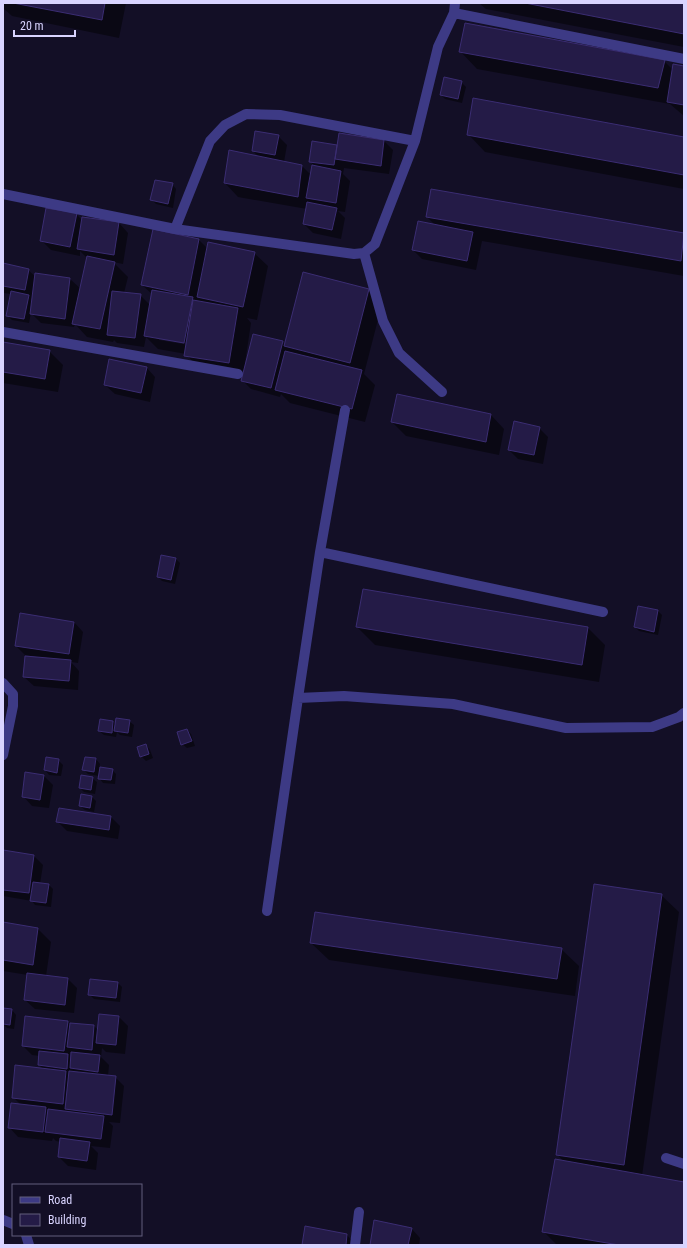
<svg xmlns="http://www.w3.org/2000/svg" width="687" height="1248" viewBox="0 0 687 1248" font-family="'Roboto Condensed',sans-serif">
  <rect width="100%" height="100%" fill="#130f26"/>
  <path fill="#0007" fill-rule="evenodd" d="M3,3H126L119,38L12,16L3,8Z
    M479,3H684V47L486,9Z
    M460,51L664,61L673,70L684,67V116L670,104L477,69Z
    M461,82L466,87L462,103L445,99L441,95Z
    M468,134L684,138V189L485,152Z
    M278,136L287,145L284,162L302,166L311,175L313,165L310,161L313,142L338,146L384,141L393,150L389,174L344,168L343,174L350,181L345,212L338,211L345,218L341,239L313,233L304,224L307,209L238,197L225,183L259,157L253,151Z
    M172,184L176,189L173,208L156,204L152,200Z
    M431,190L684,234V276L482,241L476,270L422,259L413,250L435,225L427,217Z
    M76,214L83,221L119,223L128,233L123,264L113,262L128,277L124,293L140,295L150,305L152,294L142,285L199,240L208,249L254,253L268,266L257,320L247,318L251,323L245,363L282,342L285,345L368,290L382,304L364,374L375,385L365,422L290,403L281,394L280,397L251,389L242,380L243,377L199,369L186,354L158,349L146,337L144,347L117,343L114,340L113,342L87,337L75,324L74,327L41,323L31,313L29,323L12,320L7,315L11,294L4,293L3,298V263L5,265L28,270L36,277V274L70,279L81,289L87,258L80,251V256L51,250L42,241ZM159,338L190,343L189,345L159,340Z
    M3,343L49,351L63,365L58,392L3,383Z
    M146,367L155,377L150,402L115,394L105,385Z
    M491,415L504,429L499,455L406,436L392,422Z
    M539,428L548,437L543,464L518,459L509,450Z
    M175,558L180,563L175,584L162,581L158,577Z
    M658,611L662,615L658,635L639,631L635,627Z
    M20,614L74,622L83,632L78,663L71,662L79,671L78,690L34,686L24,677L36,657L25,655L16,646Z
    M357,627L588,628L605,645L599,682L375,645Z
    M101,720L113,722L116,725L129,721L134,725L132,737L120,735L117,732L116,737L104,735L99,731Z
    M187,730L191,734L195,746L187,748L182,744Z
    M146,745L150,750L153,758L146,761L141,756Z
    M96,759L100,764L99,768L112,770L116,774L115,784L103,783L99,778V776L88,774L83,769Z
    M58,760L63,765L61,776L49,775L45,770Z
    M26,773L44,776L53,785L49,808L32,806L23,796Z
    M92,778L97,782L95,794L84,792L80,788Z
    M92,797L96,801L94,812L85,810L80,806Z
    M59,809L111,817L120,826L118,839L67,831L57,821Z
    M3,852L34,856L43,865L40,884L49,885L53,889L51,907L35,905L32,901L3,896Z
    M661,895L679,912L642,1176L684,1183V1245H557L543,1231L564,1162L557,1154Z
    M3,923L37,928L51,942L46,976L67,978L77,988L74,1013L35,1009L25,1000L28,975L3,971Z
    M311,943L561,949L579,966L575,996L329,960Z
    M118,983L122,987L120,1002L94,999L89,994Z
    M12,1010L16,1015L14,1029L7,1028L3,1024V1014Z
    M119,1017L128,1026L125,1054L106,1052L102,1048L101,1057L109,1065L108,1076L115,1077L124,1086L120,1123L109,1122L113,1126L110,1148L91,1146L98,1153L96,1170L68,1166L59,1157L61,1142L56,1141L53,1138L52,1141L18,1137L9,1127L21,1105L13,1097L43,1069L39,1065L40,1056L32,1055L23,1046L67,1022L71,1025V1024L94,1026L98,1030Z
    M306,1228L347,1235L356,1245H303Z
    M411,1228L420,1238L419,1245H371Z"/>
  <path fill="#241b47" stroke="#3b2d73" d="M13,3H105L102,20Z
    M525,3H684V34Z
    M465,23L665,60L658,88L459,52Z
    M673,64L684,66V105L667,102Z
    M444,77L462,81L458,99L440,95Z
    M473,98L684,137V175L467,135Z
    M255,131L279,135L275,155L252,151Z
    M339,133L384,140L381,166L335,159Z
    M312,141L337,145L334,165L309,162Z
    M229,150L302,165L298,197L224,183Z
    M312,165L341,171L336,203L306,198Z
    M155,180L173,183L168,204L150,200Z
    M431,189L684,233L681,261L426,217Z
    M307,202L337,208L332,230L303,224Z
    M46,208L77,213L70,247L40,241Z
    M82,217L119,222L114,255L77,249Z
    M418,221L473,232L467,261L412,250Z
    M153,229L199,239L188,295L141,285Z
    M208,242L255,252L243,307L197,297Z
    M87,256L115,262L100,329L72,324Z
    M3,263L29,269L25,290L3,286Z
    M303,272L369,289L350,363L284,346Z
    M35,273L70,278L65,319L30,314Z
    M152,290L193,297L184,343L144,336Z
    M11,291L29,295L24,319L6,316Z
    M112,291L141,294L135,338L107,335Z
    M193,300L238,308L229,363L184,356Z
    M253,334L283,341L271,388L241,381Z
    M3,342L50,350L45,379L3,372Z
    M285,351L362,370L352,409L275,390Z
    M109,359L147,367L141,393L104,385Z
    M397,394L491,414L486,442L391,422Z
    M514,421L540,427L534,455L508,450Z
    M161,555L176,558L171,580L157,577Z
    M363,589L588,627L582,665L356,627Z
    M638,606L658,610L654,632L634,627Z
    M20,613L74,622L69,654L15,646Z
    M25,656L71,660L69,681L23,677Z
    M116,718L130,720L128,733L114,731Z
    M100,719L113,721L112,733L98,731Z
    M187,729L192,741L181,745L177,732Z
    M146,744L149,754L140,757L137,747Z
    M46,757L59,759L57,773L44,770Z
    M85,757L96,758L94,772L82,770Z
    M100,767L113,769L111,780L98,779Z
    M25,772L44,775L40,800L22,797Z
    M81,775L93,777L91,790L79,788Z
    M81,794L92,796L90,808L79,806Z
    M59,808L111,816L109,830L56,822Z
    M3,850L34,855L29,893L3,890Z
    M33,882L49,884L46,903L30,901Z
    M594,884L662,894L624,1165L556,1155Z
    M315,912L562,948L557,979L310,943Z
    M3,922L38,928L33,965L3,960Z
    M27,973L68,978L65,1005L24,1000Z
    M90,979L118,982L116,998L88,995Z
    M3,1008L12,1009L10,1025L3,1024Z
    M99,1014L119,1016L116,1045L96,1043Z
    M25,1016L68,1021L64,1051L22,1046Z
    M70,1023L94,1025L92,1050L67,1047Z
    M39,1051L68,1054L67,1069L38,1065Z
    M71,1052L100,1055L98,1072L70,1068Z
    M15,1065L66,1071L63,1104L12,1098Z
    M69,1071L116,1076L112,1115L65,1109Z
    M11,1103L46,1107L43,1132L8,1128Z
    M48,1109L104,1116L101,1139L45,1132Z
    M60,1138L90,1142L87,1161L58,1157Z
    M555,1159L684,1182V1245H619L542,1232Z
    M374,1220L412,1228L408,1245H370Z
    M305,1226L347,1234L346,1245H302Z"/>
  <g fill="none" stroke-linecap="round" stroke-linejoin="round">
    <path stroke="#3d3a85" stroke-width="10" d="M454,13L684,59
      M3,194L175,229L354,254L364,253L375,244L415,141L438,47L454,13L455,3
      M175,229L210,141L225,125L246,114L280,115L415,141
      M364,253L383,321L399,353L442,392
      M3,332L238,374
      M320,552L603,612
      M3,683L13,694V706L3,755
      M298,698L320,552L345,410
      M267,911L298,698L344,696L453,704L566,728L652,727L679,717L684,713
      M666,1158L684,1164
      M3,1220L13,1224
      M26,1235L29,1245
      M355,1245L359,1212"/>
  </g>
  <rect width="687" height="1248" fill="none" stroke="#d9d4ff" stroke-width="8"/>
  <rect x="12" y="1184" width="130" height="52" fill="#130f26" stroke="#625e7d"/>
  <rect x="20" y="1197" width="20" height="6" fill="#3d3a85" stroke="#625e7d"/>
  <text x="48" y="1204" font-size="12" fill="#d9d4ff">Road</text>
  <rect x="20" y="1214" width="20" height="12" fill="#241b47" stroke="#625e7d"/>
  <text x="48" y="1224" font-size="12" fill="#d9d4ff">Building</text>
  <path d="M14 30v6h61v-6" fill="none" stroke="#d9d4ff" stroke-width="2"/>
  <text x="20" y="30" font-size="12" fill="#d9d4ff" stroke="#130f26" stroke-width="3" paint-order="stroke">20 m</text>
</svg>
